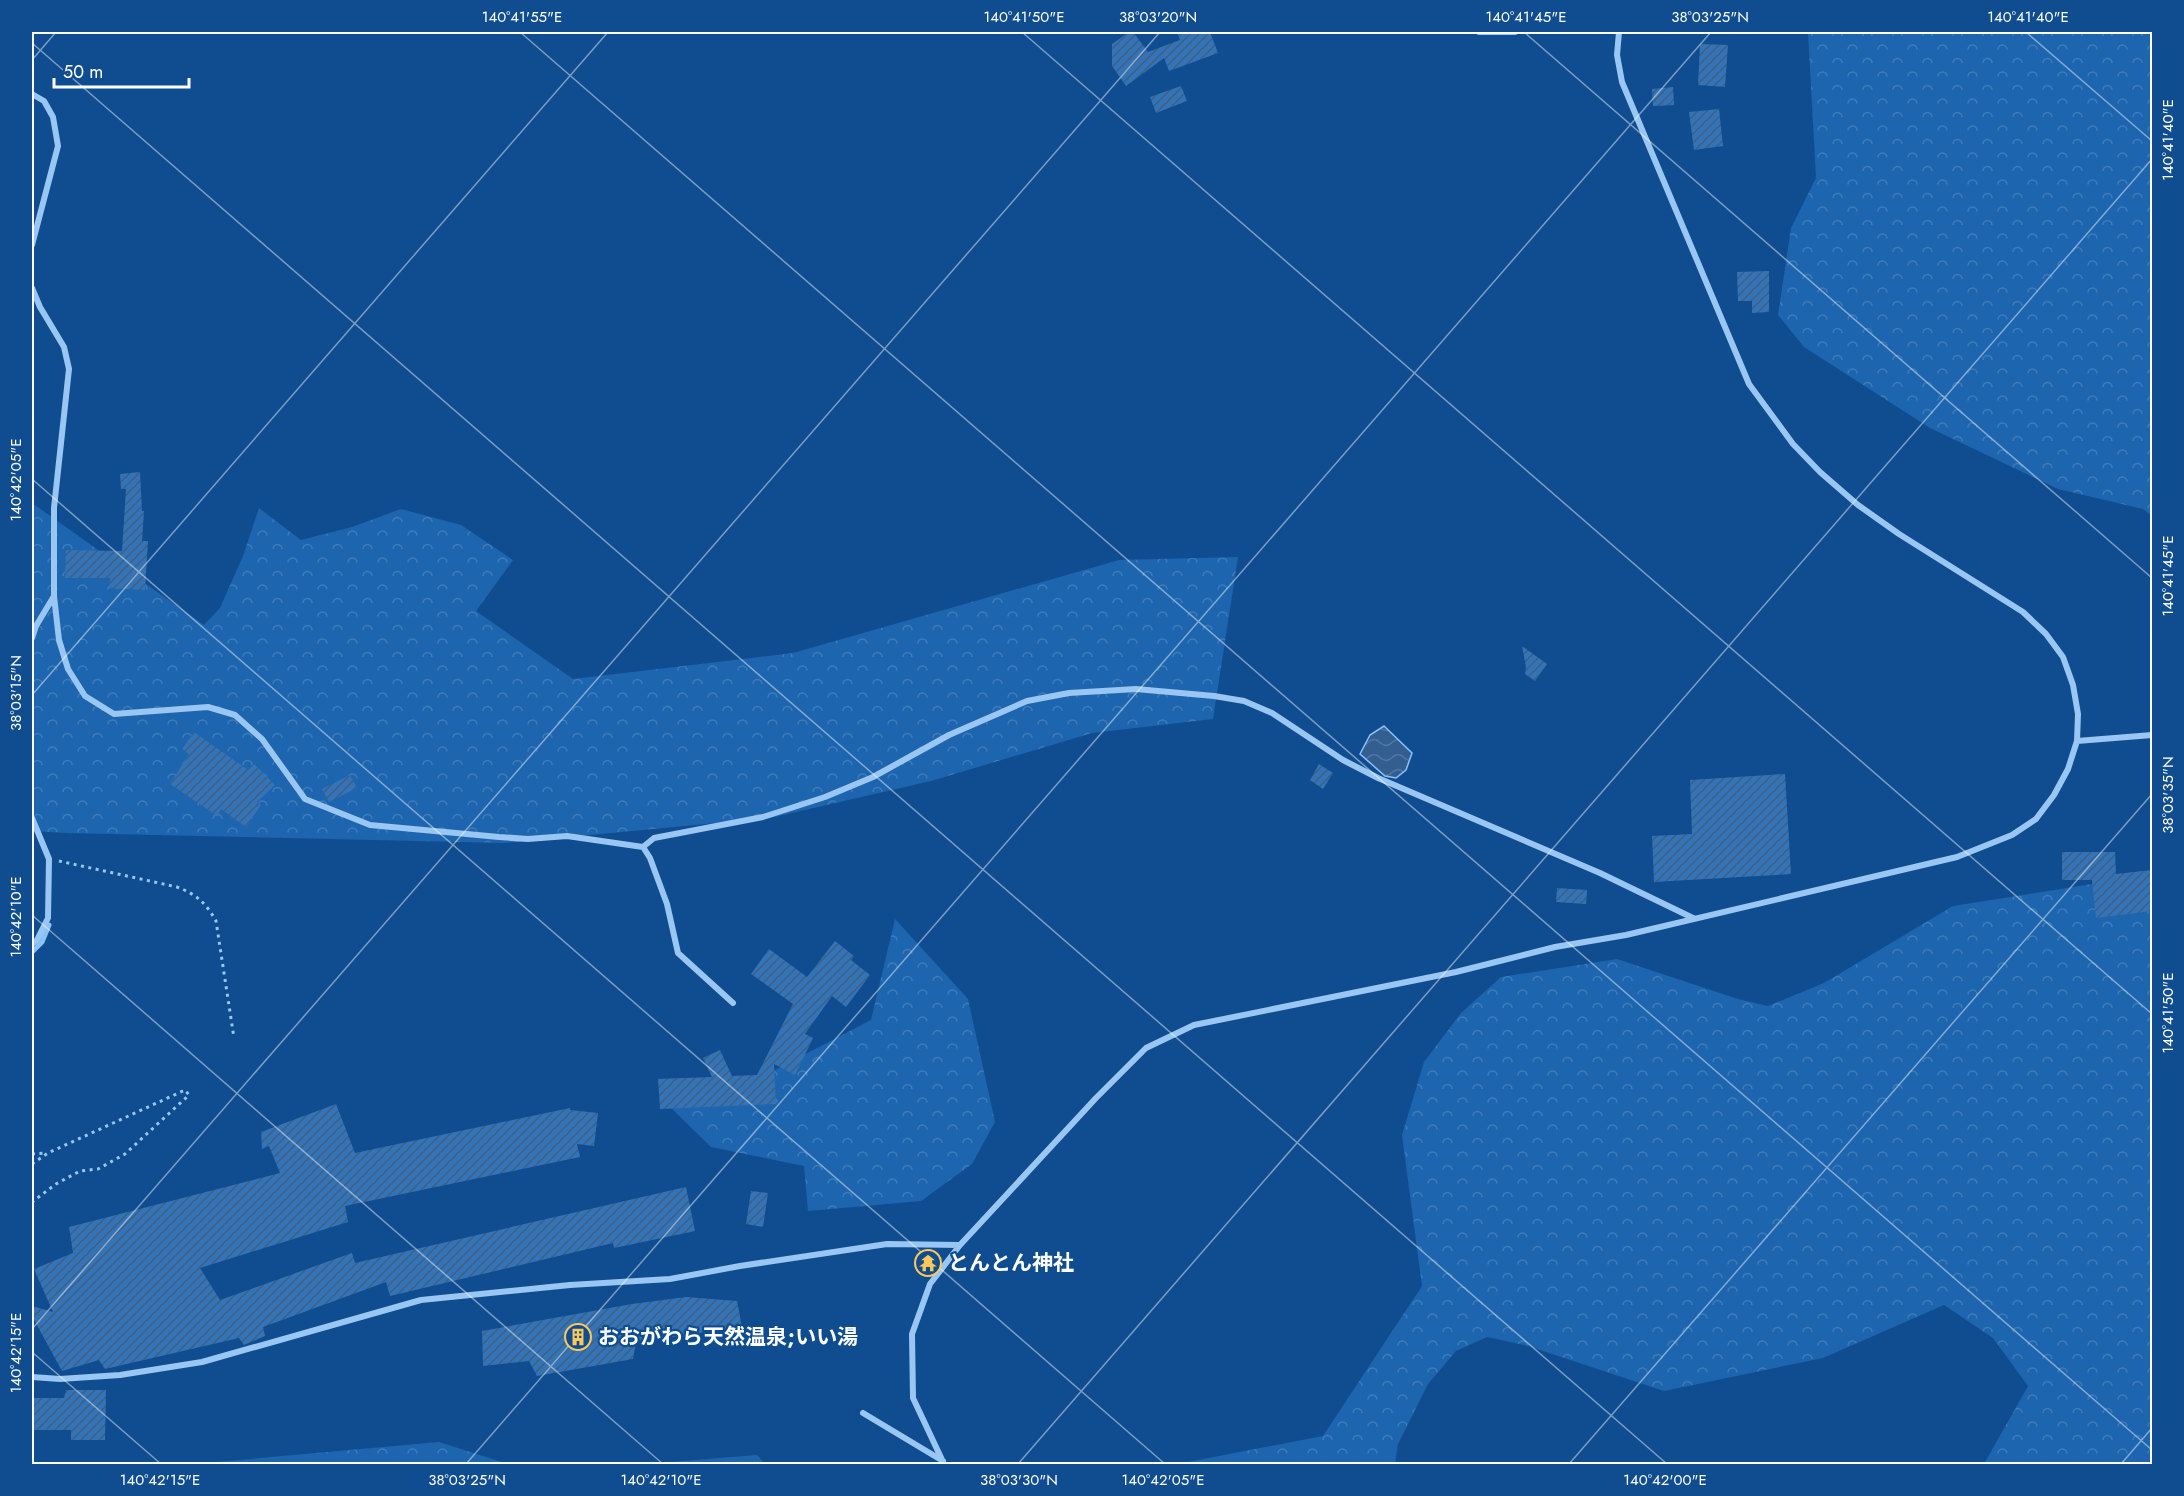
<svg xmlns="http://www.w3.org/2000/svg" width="2184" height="1496" viewBox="0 0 2184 1496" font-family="Jost,'Noto Sans JP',sans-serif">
  <defs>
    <pattern id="forest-crowns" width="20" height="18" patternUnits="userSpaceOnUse" patternTransform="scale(1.5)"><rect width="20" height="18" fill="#1d65ae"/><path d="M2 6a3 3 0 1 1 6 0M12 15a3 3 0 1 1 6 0" fill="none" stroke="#3f7cba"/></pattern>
    <pattern id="water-waves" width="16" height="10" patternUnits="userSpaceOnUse" patternTransform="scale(1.5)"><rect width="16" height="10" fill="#325f90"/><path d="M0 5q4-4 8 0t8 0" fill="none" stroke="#5177a1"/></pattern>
    <pattern id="building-hatch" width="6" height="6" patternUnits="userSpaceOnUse" patternTransform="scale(1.5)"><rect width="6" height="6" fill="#3374b8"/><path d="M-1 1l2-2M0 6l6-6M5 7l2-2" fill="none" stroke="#415e7d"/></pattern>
  </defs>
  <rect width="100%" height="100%" fill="#0f4d90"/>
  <path fill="url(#forest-crowns)" d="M1808,32H2152V516L2143,509L2058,489L1930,428L1804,347L1778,315L1791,228L1816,178Z
    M32,503L204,625L220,608L243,556L259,508L301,540L352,527L401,509L461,525L513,560L476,611L573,679L793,653L1119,560L1238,557L1213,719L1092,733L931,781L770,818L505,843L66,833L32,831Z
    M2098,883L2152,886V1464H1984L2028,1386L1993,1338L1944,1305L1823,1358L1664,1391L1528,1346L1487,1337L1456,1351L1428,1384L1398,1444L1395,1464H1177L1323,1436L1422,1286L1402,1135L1424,1062L1461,1013L1501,977L1617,959L1738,999L1768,1006L1824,983L1953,906Z
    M895,919L968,999L995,1122L972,1164L921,1201L808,1211L804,1166L711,1147L669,1106L721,1098L871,1020Z
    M439,1442L508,1464H194Z
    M757,1455L765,1464H645Z"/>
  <path fill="url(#water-waves)" stroke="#8ac2f7" stroke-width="1.5" d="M1384,726L1412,753L1406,770L1396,778L1385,776L1360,754L1370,735Z"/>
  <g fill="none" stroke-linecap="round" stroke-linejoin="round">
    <path stroke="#8ac2f7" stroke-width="5" d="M32,952L42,942L49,925"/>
  </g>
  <path fill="url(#building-hatch)" d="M1129,32H1133L1148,52L1180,40L1177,32H1210L1218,53L1169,71L1164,58L1126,86L1112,66V44Z
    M1700,44L1728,45L1725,87L1698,85Z
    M1181,86L1187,101L1156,113L1150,97Z
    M1673,87L1674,105L1653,106L1652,89Z
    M1719,109L1723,146L1694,150L1689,112Z
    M1769,271V312L1752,313V301H1738L1737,272Z
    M140,472L142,511H144L142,541H148L145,590L109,588L110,578H65L66,550L122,551L126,489H121L120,474Z
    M1522,646L1547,664L1535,681L1525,674L1526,667Z
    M194,732L248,770L254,764L275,785L257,802L261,805L246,827L221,809L217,816L170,784L189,754L182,749Z
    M1319,764L1333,773L1323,789L1310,780Z
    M1785,774L1791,874L1654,882L1652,836L1692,834L1690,780Z
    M350,775L357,788L329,802L322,789Z
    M2062,852H2115L2116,874L2152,870V911L2096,918L2092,880H2062Z
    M1557,888L1587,890L1586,904L1556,902Z
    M835,941L854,956L851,960L870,975L846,1007L832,996L805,1034L813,1038L795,1075L774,1064L776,1104L660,1109L658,1079L712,1077L703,1058L720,1050L732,1076L757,1075L793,1004L751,974L769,949L807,977Z
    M336,1104L355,1153L570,1108V1110L598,1113L594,1146L577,1144L580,1157L345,1206L348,1222L200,1268L220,1300L352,1253L355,1263L686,1187L695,1231L614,1248L613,1243L390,1296L386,1282L263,1327L265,1336L244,1345L239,1338L105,1369L99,1360L62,1371L32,1316V1306L53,1312L34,1269L73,1253L69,1227L280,1173L269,1146L262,1149L261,1132Z
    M751,1191L768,1193L763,1227L746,1224Z
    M686,1297L737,1301L742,1327L636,1342L633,1359L537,1376L529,1361L483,1366L482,1331L632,1304Z
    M66,1390H106L105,1440H71V1430H32V1398H64Z"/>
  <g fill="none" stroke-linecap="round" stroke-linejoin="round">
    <path stroke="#99c6f3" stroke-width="3" stroke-dasharray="3 4.5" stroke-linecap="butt" d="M59,861L177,887C196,894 206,903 216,921L234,1038
      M32,1154L47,1153
      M32,1164L48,1153L185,1090L189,1095L125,1154L98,1169L80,1171L56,1184L32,1202"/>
    <path stroke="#99c6f3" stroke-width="6" d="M1479,32H1515
      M32,94L44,101L53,117L58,146L32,245
      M32,288L40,307L64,347L69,369L54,508V596L59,640L68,669L85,696L114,714L208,707L235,715L262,739L305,799L370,825L499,837L528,839L567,836L643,847L654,838L763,817L825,797L873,777L949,735L1027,701L1069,693L1136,689L1214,696L1244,701L1272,713L1343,760L1378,778L1600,873L1693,918
      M32,638L36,626L54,596
      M2077,741L2152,735
      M32,818L49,859L48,918L37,940L32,944
      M643,847L650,858L667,904L678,953L733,1003
      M32,1377L60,1379L120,1375L202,1362L421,1300L570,1285L670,1279L740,1266L887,1244L960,1245
      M863,1413L943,1461
      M944,1464L913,1398L912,1334L930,1284L960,1245L1096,1098L1146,1048L1194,1025L1456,972L1555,947L1626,935L1957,857L2012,835L2036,819L2054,795L2068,769L2077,741L2078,714L2073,685L2063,657L2046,634L2023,612L1899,534L1858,505L1820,472L1793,444L1749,384L1622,82L1617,55L1619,32"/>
  </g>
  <path fill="none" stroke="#fff" stroke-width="1.5" stroke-opacity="0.45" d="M520,32L2152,1450M1022,32L2152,1014M1524,32L2152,578M2026,32L2152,141M32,43L1667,1464M32,60L56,32M32,479L1165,1464M32,695L608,32M32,915L663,1464M32,1329L1160,32M32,1352L161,1464M466,1464L1711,32M1018,1464L2152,159M1569,1464L2152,794M2121,1464L2152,1428"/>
  <defs>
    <symbol id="temple-ring" viewBox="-11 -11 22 22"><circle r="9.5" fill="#0f4d90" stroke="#ffc85b" stroke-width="1.5"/><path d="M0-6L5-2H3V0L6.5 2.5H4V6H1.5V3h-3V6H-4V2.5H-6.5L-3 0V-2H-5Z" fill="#ffc85b"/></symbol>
    <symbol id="building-ring" viewBox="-11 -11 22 22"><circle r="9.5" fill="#0f4d90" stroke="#ffc85b" stroke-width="1.5"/><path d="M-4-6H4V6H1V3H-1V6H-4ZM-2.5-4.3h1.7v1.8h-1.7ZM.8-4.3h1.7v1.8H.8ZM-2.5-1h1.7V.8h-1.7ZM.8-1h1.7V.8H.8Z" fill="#ffc85b"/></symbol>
  </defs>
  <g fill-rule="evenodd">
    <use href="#temple-ring" x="913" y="1248" width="30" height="30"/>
    <use href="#building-ring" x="563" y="1322" width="30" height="30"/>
  </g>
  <g text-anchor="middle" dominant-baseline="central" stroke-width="4.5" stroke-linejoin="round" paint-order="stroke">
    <g font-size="21" font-weight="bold" fill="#fff" stroke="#0f4d90" text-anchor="start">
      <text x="948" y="1263">とんとん神社</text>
      <text x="598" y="1337">おおがわら天然温泉;いい湯</text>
    </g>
  </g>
  <rect width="2184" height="1496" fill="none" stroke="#0f4d90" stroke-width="66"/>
  <path d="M54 78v9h135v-9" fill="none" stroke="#ffffff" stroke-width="3"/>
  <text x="63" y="78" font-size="18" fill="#ffffff" stroke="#0f4d90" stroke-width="4.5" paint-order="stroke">50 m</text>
  <rect x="33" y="33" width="2118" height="1430" fill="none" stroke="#fff" stroke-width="2"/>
  <g font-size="15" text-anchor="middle" fill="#fff">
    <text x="522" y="22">140°41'55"E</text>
    <text x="1024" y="22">140°41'50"E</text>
    <text x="1158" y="22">38°03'20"N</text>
    <text x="1526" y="22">140°41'45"E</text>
    <text x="1710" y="22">38°03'25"N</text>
    <text x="2028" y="22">140°41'40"E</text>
    <text transform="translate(2168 140) rotate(-90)" y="5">140°41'40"E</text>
    <text transform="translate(16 480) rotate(-90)" y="5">140°42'05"E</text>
    <text transform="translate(2168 576) rotate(-90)" y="5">140°41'45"E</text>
    <text transform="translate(16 693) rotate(-90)" y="5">38°03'15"N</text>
    <text transform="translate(2168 795) rotate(-90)" y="5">38°03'35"N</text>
    <text transform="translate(16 917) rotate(-90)" y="5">140°42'10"E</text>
    <text transform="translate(2168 1013) rotate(-90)" y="5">140°41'50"E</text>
    <text transform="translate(16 1353) rotate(-90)" y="5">140°42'15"E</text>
    <text x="160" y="1485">140°42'15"E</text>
    <text x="467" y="1485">38°03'25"N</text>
    <text x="661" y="1485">140°42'10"E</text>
    <text x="1019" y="1485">38°03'30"N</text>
    <text x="1163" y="1485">140°42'05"E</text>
    <text x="1665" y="1485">140°42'00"E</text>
  </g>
</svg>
